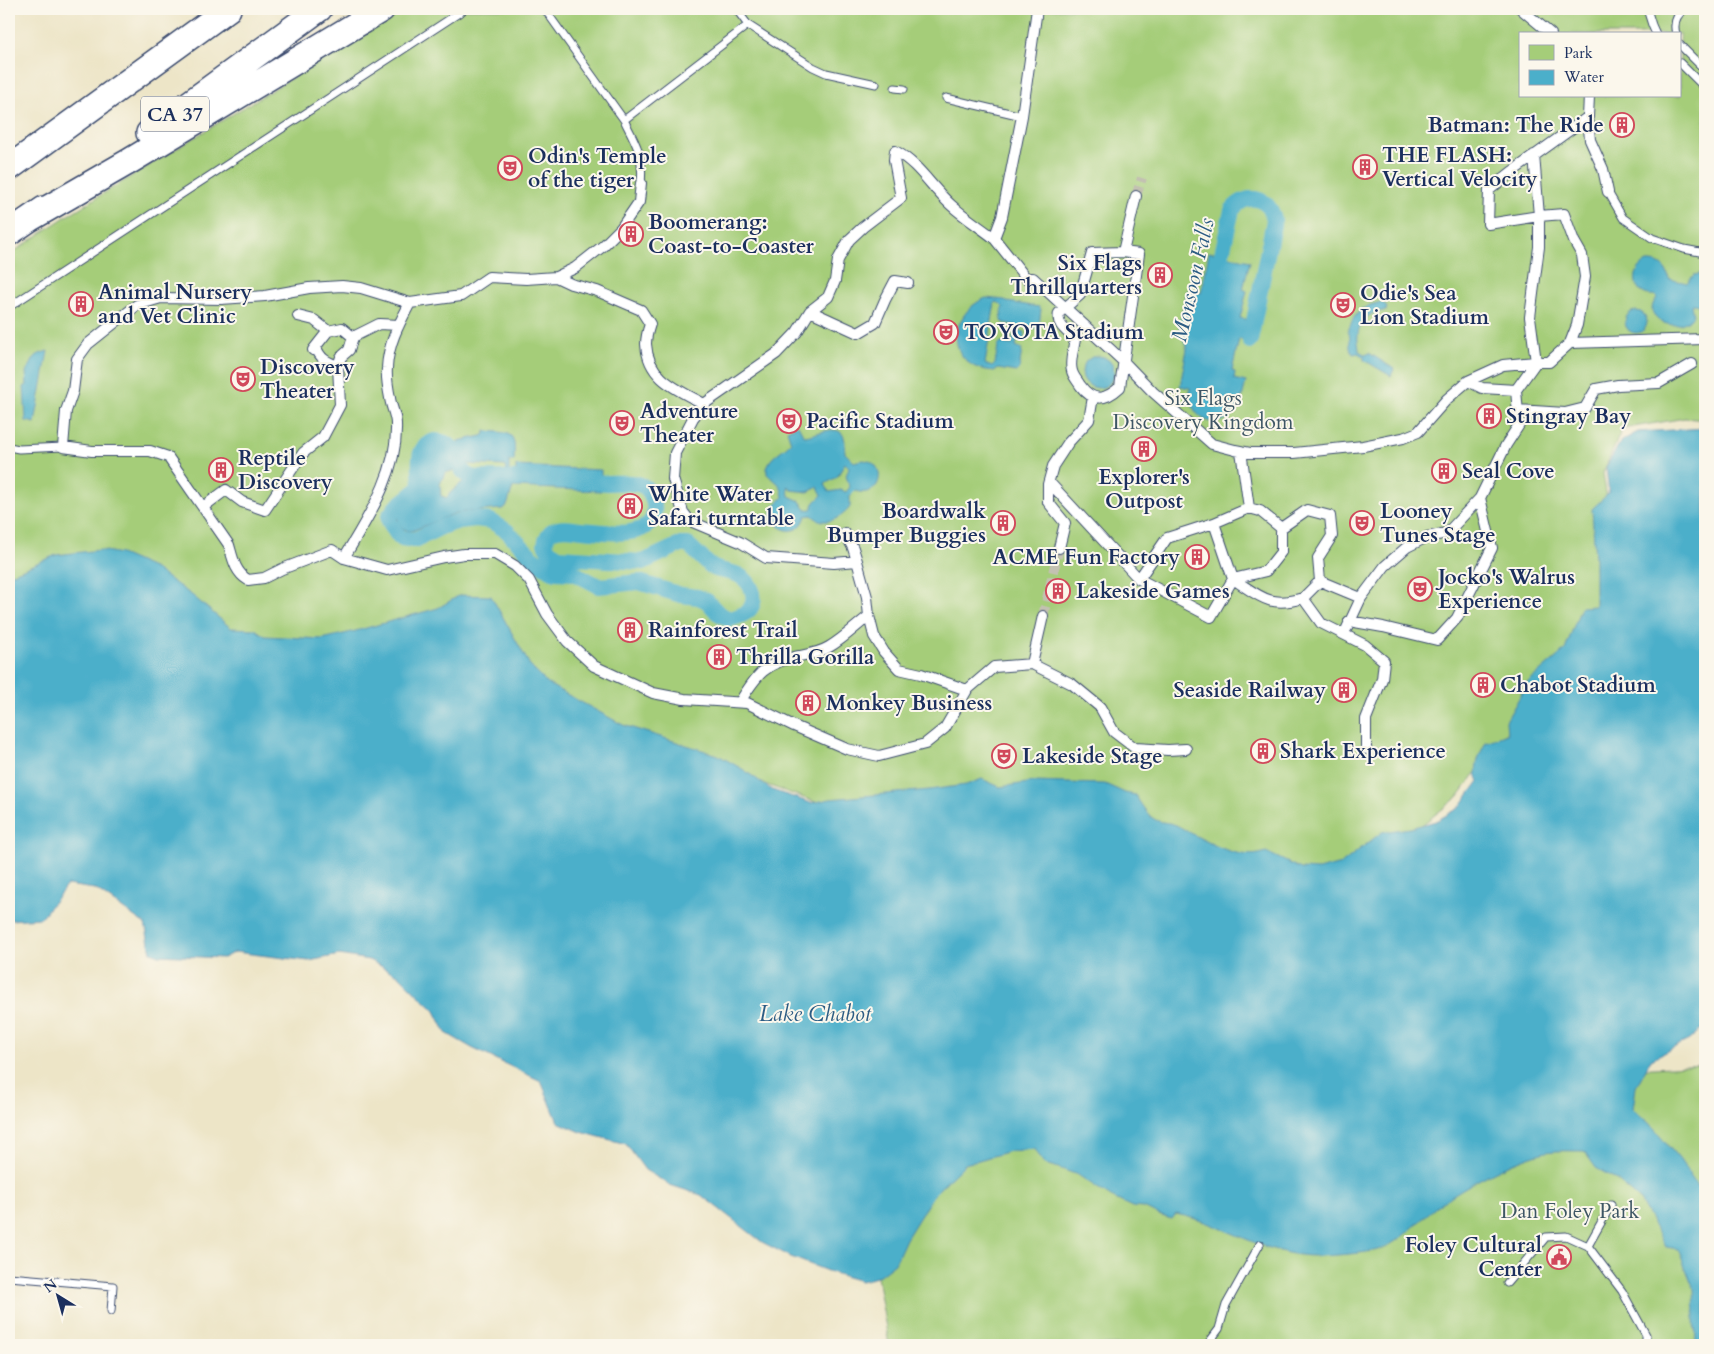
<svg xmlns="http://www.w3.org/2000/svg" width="1714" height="1354" viewBox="0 0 1714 1354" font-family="Cardo,serif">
  <rect width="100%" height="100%" fill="#fbf7ec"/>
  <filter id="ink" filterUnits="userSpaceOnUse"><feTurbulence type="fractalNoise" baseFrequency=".02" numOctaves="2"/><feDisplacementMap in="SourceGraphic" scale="10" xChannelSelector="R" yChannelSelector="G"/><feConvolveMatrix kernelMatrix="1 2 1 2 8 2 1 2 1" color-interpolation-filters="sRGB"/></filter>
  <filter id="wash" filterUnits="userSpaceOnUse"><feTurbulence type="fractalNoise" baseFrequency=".0096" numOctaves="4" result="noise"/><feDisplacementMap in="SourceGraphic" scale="20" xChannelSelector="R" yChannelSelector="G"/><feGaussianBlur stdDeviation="1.12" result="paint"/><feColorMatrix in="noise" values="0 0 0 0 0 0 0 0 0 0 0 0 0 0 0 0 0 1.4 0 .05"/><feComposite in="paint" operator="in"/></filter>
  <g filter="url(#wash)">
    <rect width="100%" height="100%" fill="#ede5c7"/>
    <path fill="#a5cd79" stroke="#607e6c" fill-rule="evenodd" d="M404,9H1705V420L1685,418L1622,429L1603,473L1623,601L1514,722L1458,797L1388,851L1328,881L830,807L549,709L283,674L9,604V255L65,217ZM1520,34H1680V96H1520Z
      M1705,1065V1345H889L856,1158L1619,1070Z"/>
    <path fill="#4bafca" stroke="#336f94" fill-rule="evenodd" d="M1209,252L1250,261L1243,289L1247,291L1240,318L1250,320L1245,340L1239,339L1232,371L1235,372L1234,379L1246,382C1243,392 1242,403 1235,412C1215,434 1187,417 1190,388L1180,386L1187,349L1179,327L1187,290L1201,293Z
      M1647,262C1659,261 1667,267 1669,279L1687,283L1694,275L1705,273V306L1693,304L1691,305L1693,315C1680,336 1638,320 1657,298L1655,295C1634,298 1628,271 1647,262Z
      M986,298L1005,300L1007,302L1039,307L1041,309L1039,326L1036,328L1019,326V331L1025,332L1023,341L1017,340L1016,346L1022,349L1019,370L1016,372L998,369L995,371C986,370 976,369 969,363C944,344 960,307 986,298ZM995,302L999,303L1003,307L1001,320L1004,323L1015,325L1012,345L1001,343L998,346L995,364L992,367L985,364Z
      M1381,302L1387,306L1386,311C1372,310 1359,320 1358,335C1357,340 1359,346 1359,351L1366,355L1369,353L1394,369L1391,376L1364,360V357L1358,353L1353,354C1347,346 1352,338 1348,331L1353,319L1362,308L1364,309L1370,305Z
      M1625 322a11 11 0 1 1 22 0a11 11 0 1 1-22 0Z
      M48,351L35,423L26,421L24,387L27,385L26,372C36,359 30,356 48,351Z
      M1082 372a16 16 0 1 1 32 0a16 16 0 1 1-32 0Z
      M798,425L804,436C814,436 838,422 844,437C846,442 844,449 845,453L854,462C887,450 888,501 855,491L850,496V507C842,518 824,528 812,515L806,516C796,549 752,517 783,498C781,481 777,484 767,474C765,457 783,452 791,442L787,430ZM845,463L849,467L846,476L850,487L846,492L841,490L829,492L825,484L837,477ZM789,486L791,490L808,492L818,487L822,495L815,502L811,509L806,510L800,501L789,496L788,487Z
      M1705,428V1026L1689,1040L1651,1059L1636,1087L1633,1109L1649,1123L1680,1160L1699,1189L1705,1213V1345H1696L1694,1289L1678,1249L1666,1247L1639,1199L1614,1178L1596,1168L1584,1151C1571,1151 1558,1150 1546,1152C1517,1158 1468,1184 1444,1201C1422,1216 1406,1239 1381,1249C1372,1253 1328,1256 1317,1256C1266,1257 1224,1223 1176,1214L1172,1219L1158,1215L1144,1208L1132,1207L1111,1197L1078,1175L1053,1166L1044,1164L1035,1149L1010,1151L965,1164L934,1194L906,1239L895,1263L877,1277L861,1281L830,1272L791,1257L762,1242L701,1195L670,1185L645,1170L626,1144L581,1132L558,1122L541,1081L472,1048L446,1033L435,1011L398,975L369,960L339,955L309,961L235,952L223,958L159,955L151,952L145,924L95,889L67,885L41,918L9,920V575L56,555L100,550L121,554L155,569L193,596L231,628L255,629L265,636L322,639L352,632L438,608L460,595L491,596L531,667L548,684L623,725L718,755L744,770L772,790L811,803L830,799L929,790L966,785L982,779L1000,787L1034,782L1105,784L1125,793L1135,795C1140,802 1147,815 1154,819C1160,823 1169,822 1176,825C1201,838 1238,863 1266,852L1301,869L1318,870L1341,864L1382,832L1410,828L1436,821L1459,808L1479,781C1472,769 1480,753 1486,742L1507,734L1506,721L1528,682L1565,650L1581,607L1595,606V559L1592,509L1609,493L1606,467L1621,441L1638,432Z
      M485,431C513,433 516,432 514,461H509V471H506L505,466L467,464L463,461L458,441L482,436L485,434Z
      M440,445C452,452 452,457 455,470L445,473L440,484L441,496L447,498L450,493L474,472L516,473V466L601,470V491L513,487L507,506L502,509L456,513L412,531C401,531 397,523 397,513C404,505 415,500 421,492C433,474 413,453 440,445Z"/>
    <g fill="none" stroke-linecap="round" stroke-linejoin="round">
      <path stroke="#4bafca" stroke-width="16" d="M1217,275L1232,210C1247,191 1270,197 1274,220L1250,341
        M434,441C467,441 449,478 479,478C522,479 565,480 608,483C619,483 635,481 645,487C653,494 657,509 652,519C642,540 601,531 582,530C573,529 561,526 552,531C548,533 546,539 545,544L549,551L559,557L643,562L679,545H688C697,552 704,562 714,568C722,572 732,571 740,576C751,582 758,598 750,609C745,615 736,617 729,619L718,613L707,601L698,597L681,595L639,582L599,586L574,573L555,572L545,567L534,559L507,531L491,521L476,519L459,521L441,527L415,540L401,538L396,533L389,521V516L395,508L421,487C421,469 413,448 434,441Z"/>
    </g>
  </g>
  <g filter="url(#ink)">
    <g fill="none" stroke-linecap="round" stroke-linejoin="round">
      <path stroke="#c3c1b2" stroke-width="10" stroke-dasharray="10 5" stroke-linecap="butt" d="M1136,196L1142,178
        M1043,616L1059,548"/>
      <defs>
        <path id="service" d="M549,9L546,11L624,120L748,25
          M736,9L748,25L813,67L826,73L876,84
          M1647,9L1652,25L1656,34
          M1703,9L1705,10
          M1676,34C1673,23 1676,15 1685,9
          M1680,45L1705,70
          M1680,63L1705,88
          M895,88L904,89
          M946,98L1022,116
          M624,120C636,143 644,156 641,183
          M1608,192L1623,218L1652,238L1684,249L1705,253
          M9,307L465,9
          M9,447L19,449L63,447
          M1588,1246L1611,1205
          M9,1277L113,1286L111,1311
          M1507,1283L1546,1237L1566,1236L1588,1246L1622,1291L1646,1335V1345
          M1207,1345L1219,1329L1226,1305L1260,1244"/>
        <path id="pedestrian" d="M1037,9L1022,116L1002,217L994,238L1026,278H1033L1124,362L1153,392L1212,444L1235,450L1250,453H1294L1363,446L1403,438L1418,432L1447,399L1468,381L1482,388L1516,390L1519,425L1506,445L1480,498L1447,533L1427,537L1407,547L1385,566L1361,598L1347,628
          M1521,9L1551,34
          M1589,96L1588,117L1590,140L1603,169L1608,192
          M1534,155L1539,216L1564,214L1574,241L1582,255L1585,277L1577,325L1570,343
          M641,183L639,202L621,228L603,246L575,268L556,277L526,279L489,277L461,296L410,303L361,288L342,286L309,288L265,296L221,299L161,298L137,305L88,344L77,359L73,391L66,411L63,447L92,451H150L168,457L229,545C233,559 235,572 248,580L264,578L282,569L332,550L344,558L387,570L444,557L464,554H495L515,566L529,580L547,614L567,641L594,666L653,693L684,699L747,703L794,726L847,749L879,756L925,744L945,728L967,690L994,667L1032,664L1072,684L1100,707L1114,732L1135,748L1168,750L1186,749
          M1123,252L1139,254L1120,387C1105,401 1092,402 1080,385C1077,380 1073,376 1072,371C1069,362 1074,348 1075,339C1067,331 1056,325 1059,313L1080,295L1092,253L1123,252L1136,196
          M556,277L571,284L597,291L641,310L650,324C648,330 646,337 646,344C648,379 677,389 704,404
          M810,311L858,333L875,323L885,300L895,281L908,283
          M298,316L314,320L328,331
          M316,347C320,359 327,362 338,366
          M313,350L328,331L342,328L353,337
          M1468,381L1503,365L1536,362L1530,317L1539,247V216L1488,224L1489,190L1513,171L1588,117
          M1516,390L1536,362H1549L1570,343L1705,339
          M1518,410L1565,413L1585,408L1596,389L1618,385L1659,383L1692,364
          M1241,451L1249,508L1260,511L1281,528L1307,510L1330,516L1332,536L1318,558L1320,581L1303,598L1321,623L1365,645L1384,661L1382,679L1366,719V749
          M1049,482L1139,579
          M203,507L226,490L242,502L265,510L303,453L323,437L340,405L338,366L341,357L349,350L353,337L379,324L399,325
          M1249,508L1214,523L1233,579L1266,571L1281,552V528
          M1214,523L1167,538L1139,579L1211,617L1233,579C1261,597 1269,608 1303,598
          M845,533L853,548L857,561
          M1059,548L1065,523L1048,502V484L1053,466L1068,443L1089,420L1093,397
          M344,558C368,517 398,473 396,424C396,415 391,407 390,398C388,388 386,378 387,368C388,344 399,324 410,303
          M1320,581L1361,598
          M1349,621L1383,627L1437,640L1457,618L1492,548L1480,498
          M1032,664L1043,616
          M967,690L921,674L899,669L884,652L874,636L869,616L867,597L857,561L834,563L766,558L740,542L690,521L683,512L673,479L675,453L693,418L704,404L776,354L797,332L810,311L828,297L835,281L838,260L849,240L863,227L901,198L894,160L895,151C919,164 931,187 951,205C964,217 980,227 994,238
          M740,702C756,675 766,662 799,656C810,654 819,653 829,647C843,639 856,626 869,616"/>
        <path id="motorway" d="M149,133L319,9
          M9,168L228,9
          M31,218L130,161L382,9
          M9,233L44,209"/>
      </defs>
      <use href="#service" stroke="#3a4a6e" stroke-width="9"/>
      <use href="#pedestrian" stroke="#3a4a6e" stroke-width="12"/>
      <use href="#motorway" stroke="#3a4a6e" stroke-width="28"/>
      <use href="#service" stroke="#fff" stroke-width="7"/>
      <use href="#pedestrian" stroke="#fff" stroke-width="10"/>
      <use href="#motorway" stroke="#fff" stroke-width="25"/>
    </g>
  </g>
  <defs>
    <symbol id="building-ring" viewBox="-11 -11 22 22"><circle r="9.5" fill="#fbf7ec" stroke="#d1495b" stroke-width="1.5"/><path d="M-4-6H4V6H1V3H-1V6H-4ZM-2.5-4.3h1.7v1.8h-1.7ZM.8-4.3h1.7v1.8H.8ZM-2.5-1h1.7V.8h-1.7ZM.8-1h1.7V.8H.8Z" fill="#d1495b"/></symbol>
    <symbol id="theatre-ring" viewBox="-11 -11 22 22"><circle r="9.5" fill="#fbf7ec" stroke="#d1495b" stroke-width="1.5"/><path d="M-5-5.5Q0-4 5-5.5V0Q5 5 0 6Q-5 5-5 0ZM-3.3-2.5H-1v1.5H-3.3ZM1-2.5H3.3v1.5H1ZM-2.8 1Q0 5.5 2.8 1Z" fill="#d1495b"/></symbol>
    <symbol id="civic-ring" viewBox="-11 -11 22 22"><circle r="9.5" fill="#fbf7ec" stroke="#d1495b" stroke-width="1.5"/><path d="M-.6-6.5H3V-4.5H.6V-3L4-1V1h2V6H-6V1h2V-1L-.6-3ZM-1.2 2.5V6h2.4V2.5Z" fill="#d1495b"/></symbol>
  </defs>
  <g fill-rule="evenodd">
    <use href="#building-ring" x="1608" y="111" width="28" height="28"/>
    <use href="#building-ring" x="1351" y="153" width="28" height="28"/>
    <use href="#theatre-ring" x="496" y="154" width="28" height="28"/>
    <use href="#building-ring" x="617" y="220" width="28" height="28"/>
    <use href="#building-ring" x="1146" y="261" width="28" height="28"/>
    <use href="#building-ring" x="67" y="290" width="28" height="28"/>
    <use href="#theatre-ring" x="1329" y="291" width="28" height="28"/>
    <use href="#theatre-ring" x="932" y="318" width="28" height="28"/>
    <use href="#theatre-ring" x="229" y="365" width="28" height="28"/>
    <use href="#building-ring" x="1475" y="402" width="28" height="28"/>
    <use href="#theatre-ring" x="775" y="407" width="28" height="28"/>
    <use href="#theatre-ring" x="608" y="409" width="28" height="28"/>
    <use href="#building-ring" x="1130" y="435" width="28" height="28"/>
    <use href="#building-ring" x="207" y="456" width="28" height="28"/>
    <use href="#building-ring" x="1430" y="457" width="28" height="28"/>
    <use href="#building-ring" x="616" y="492" width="28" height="28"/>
    <use href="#building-ring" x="989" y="509" width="28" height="28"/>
    <use href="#theatre-ring" x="1348" y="509" width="28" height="28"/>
    <use href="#building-ring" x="1183" y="543" width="28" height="28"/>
    <use href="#theatre-ring" x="1406" y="575" width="28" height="28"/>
    <use href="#building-ring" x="1044" y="577" width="28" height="28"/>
    <use href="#building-ring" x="616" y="616" width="28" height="28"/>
    <use href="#building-ring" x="705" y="643" width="28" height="28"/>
    <use href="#building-ring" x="1469" y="671" width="28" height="28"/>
    <use href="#building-ring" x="1330" y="676" width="28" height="28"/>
    <use href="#building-ring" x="794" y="689" width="28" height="28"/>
    <use href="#building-ring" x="1249" y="737" width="28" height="28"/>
    <use href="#theatre-ring" x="990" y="742" width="28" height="28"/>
    <use href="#civic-ring" x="1545" y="1243" width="28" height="28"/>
  </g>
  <g text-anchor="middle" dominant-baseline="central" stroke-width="4" stroke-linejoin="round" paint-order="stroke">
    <rect fill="#fbf7ec" stroke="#5e6b89" stroke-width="1" x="141" y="96.5" width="68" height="35" rx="4"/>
    <g font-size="20" font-weight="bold" fill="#1b2f5e">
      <text x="175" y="114">CA 37</text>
    </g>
    <g font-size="21" font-weight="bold" fill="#1b2f5e" stroke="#fbf7ec" text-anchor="start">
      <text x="1604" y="125" text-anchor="end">Batman: The Ride</text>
      <text x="1382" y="155">THE FLASH:<tspan x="1382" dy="24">Vertical Velocity</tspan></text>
      <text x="528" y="156">Odin's Temple<tspan x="528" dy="24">of the tiger</tspan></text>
      <text x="648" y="222">Boomerang:<tspan x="648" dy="24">Coast-to-Coaster</tspan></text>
      <text x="1142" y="263" text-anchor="end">Six Flags<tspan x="1142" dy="24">Thrillquarters</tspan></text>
      <text x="98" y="292">Animal Nursery<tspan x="98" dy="24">and Vet Clinic</tspan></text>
      <text x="1360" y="293">Odie's Sea<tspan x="1360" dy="24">Lion Stadium</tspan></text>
      <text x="964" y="332">TOYOTA Stadium</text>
      <text x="260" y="367">Discovery<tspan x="260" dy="24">Theater</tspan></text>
      <text x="640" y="411">Adventure<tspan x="640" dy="24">Theater</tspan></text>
      <text x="1506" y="416">Stingray Bay</text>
      <text x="806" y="421">Pacific Stadium</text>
      <text x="238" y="458">Reptile<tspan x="238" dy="24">Discovery</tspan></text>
      <text x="1462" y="471">Seal Cove</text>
      <text x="1144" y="477" text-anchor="middle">Explorer's<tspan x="1144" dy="24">Outpost</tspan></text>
      <text x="648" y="494">White Water<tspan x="648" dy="24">Safari turntable</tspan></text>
      <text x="986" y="511" text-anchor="end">Boardwalk<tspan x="986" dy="24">Bumper Buggies</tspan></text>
      <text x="1380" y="511">Looney<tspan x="1380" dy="24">Tunes Stage</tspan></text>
      <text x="1180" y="557" text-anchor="end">ACME Fun Factory</text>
      <text x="1438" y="577">Jocko's Walrus<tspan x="1438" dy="24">Experience</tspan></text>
      <text x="1076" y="591">Lakeside Games</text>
      <text x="648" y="630">Rainforest Trail</text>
      <text x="736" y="657">Thrilla Gorilla</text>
      <text x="1500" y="685">Chabot Stadium</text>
      <text x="1326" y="690" text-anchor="end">Seaside Railway</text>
      <text x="826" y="703">Monkey Business</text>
      <text x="1280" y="751">Shark Experience</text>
      <text x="1022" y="756">Lakeside Stage</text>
      <text x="1542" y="1245" text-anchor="end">Foley Cultural<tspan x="1542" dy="24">Center</tspan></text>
    </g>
    <g font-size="21" fill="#3e5665" stroke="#fbf7ec">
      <text x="1203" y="398">Six Flags<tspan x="1203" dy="24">Discovery Kingdom</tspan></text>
      <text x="1570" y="1211">Dan Foley Park</text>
    </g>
    <g font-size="22" font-style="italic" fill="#2c5c84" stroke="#fbf7ec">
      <text transform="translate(1193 280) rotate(-77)">Monsoon Falls</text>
      <text x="815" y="1014">Lake Chabot</text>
    </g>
  </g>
  <rect width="1714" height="1354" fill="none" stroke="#fbf7ec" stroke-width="30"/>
  <rect x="1519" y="32" width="162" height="65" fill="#fbf7ec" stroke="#a1a7b3"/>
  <rect x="1529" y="45" width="25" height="15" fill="#a5cd79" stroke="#a1a7b3"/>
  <text x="1564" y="58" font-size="15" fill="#1b2f5e">Park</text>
  <rect x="1529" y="70" width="25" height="15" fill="#4bafca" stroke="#a1a7b3"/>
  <text x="1564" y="82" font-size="15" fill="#1b2f5e">Water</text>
  <g transform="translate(58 1296) rotate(323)" stroke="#fbf7ec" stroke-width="4" paint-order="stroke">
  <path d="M0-4L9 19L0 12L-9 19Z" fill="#1b2f5e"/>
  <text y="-8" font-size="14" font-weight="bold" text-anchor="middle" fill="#1b2f5e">N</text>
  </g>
</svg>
